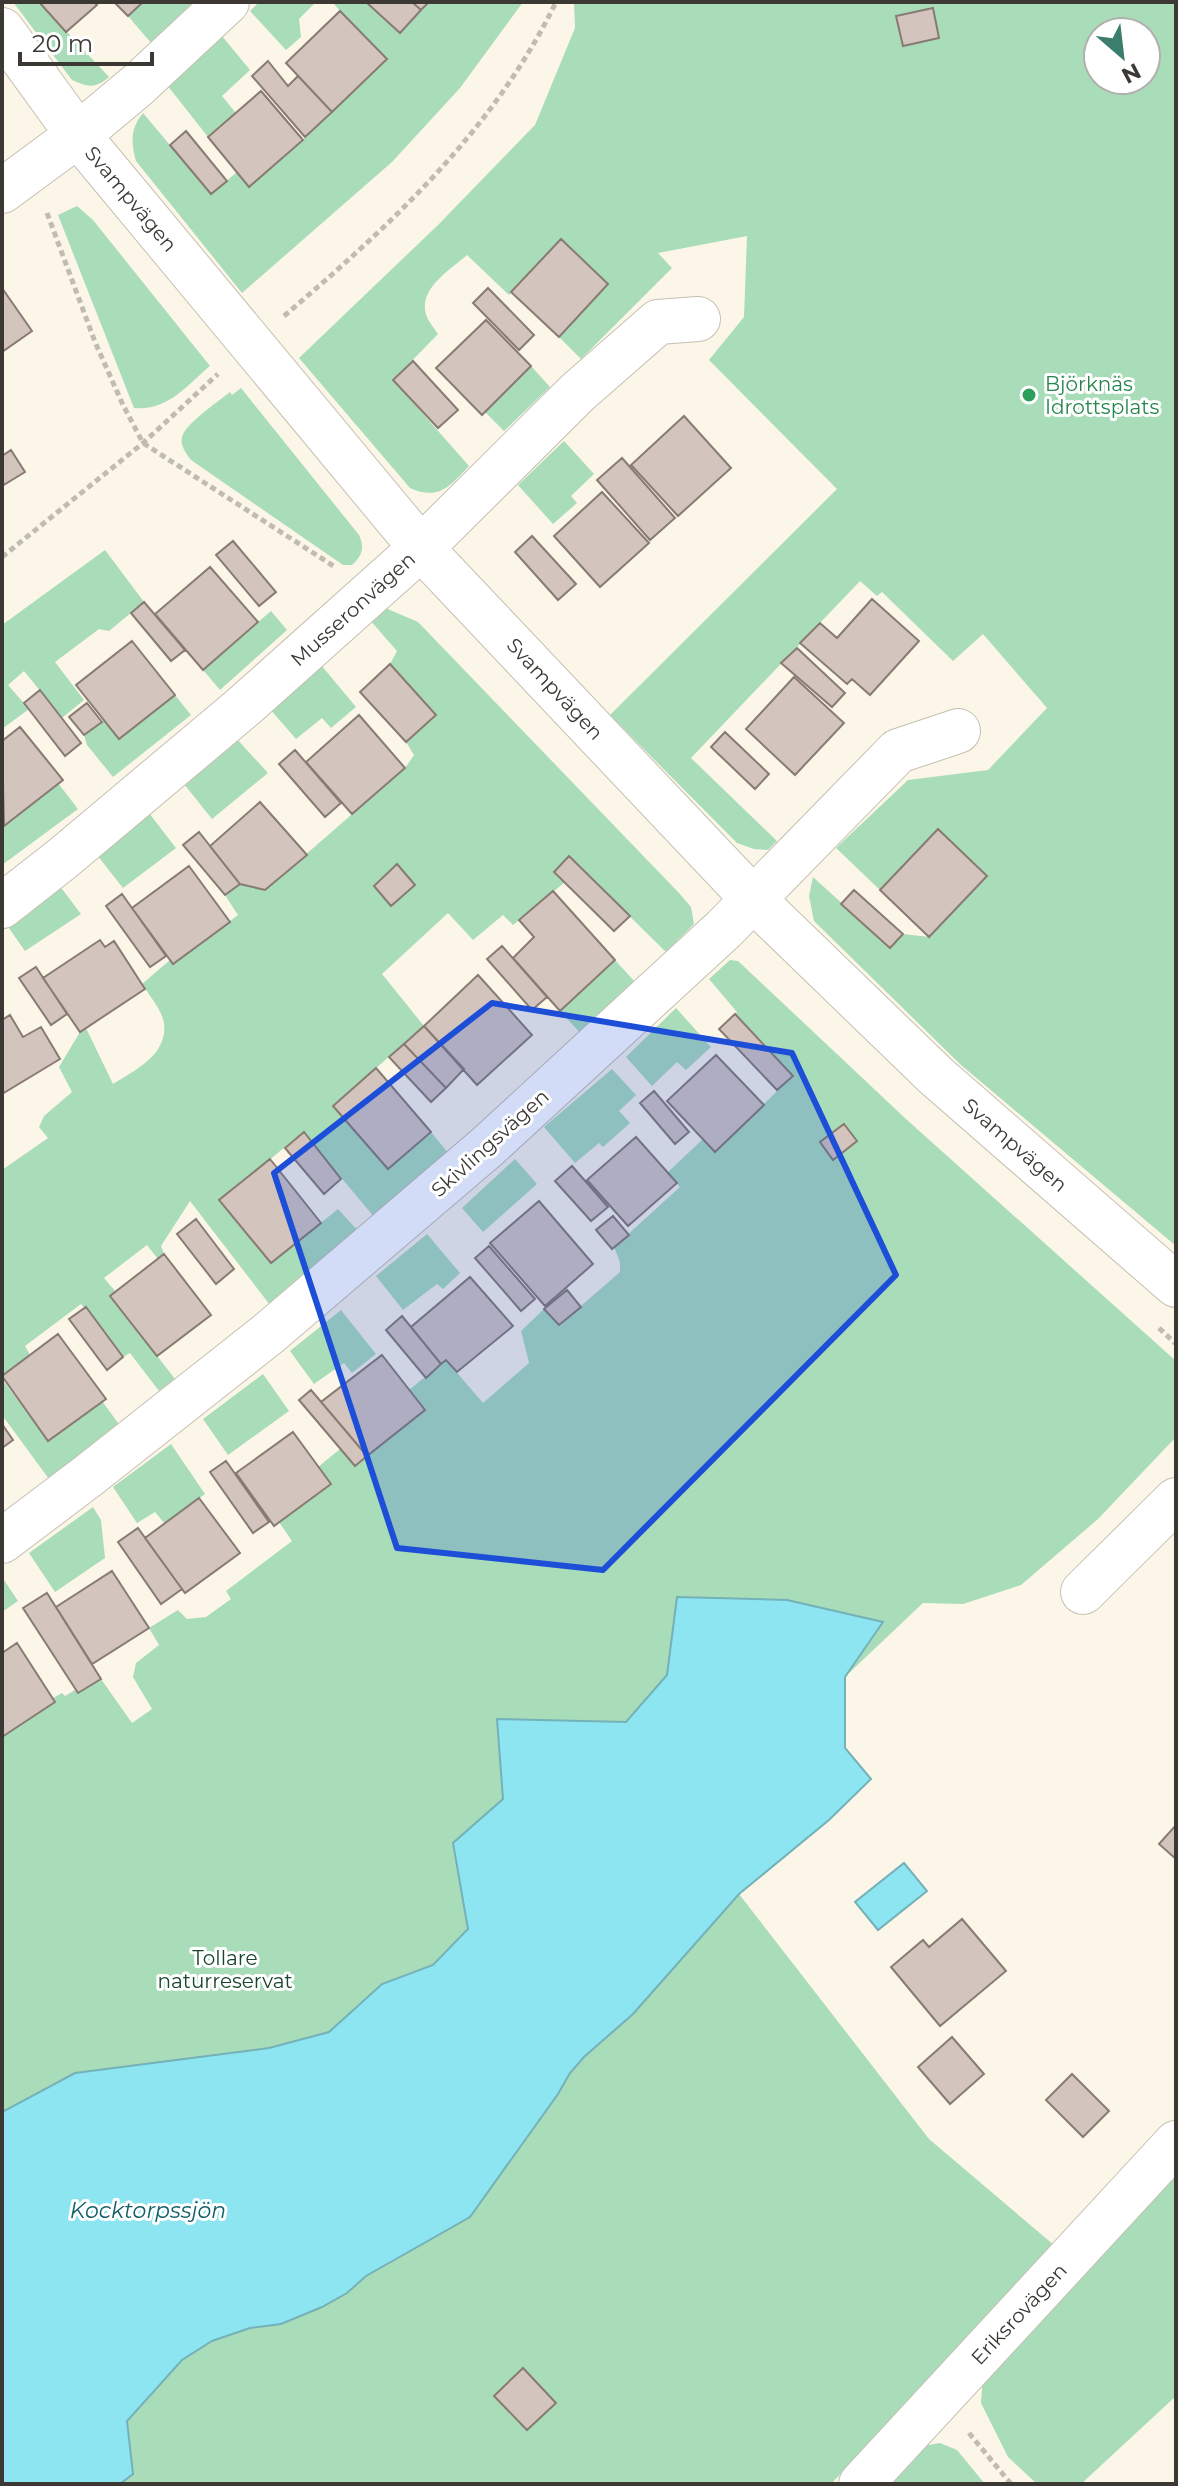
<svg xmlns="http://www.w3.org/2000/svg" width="1178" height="2486" viewBox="0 0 1178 2486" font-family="Montserrat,sans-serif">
  <rect width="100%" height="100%" fill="#fcf6e8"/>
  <path fill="#a9dcb8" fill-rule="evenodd" d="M13,2H39L109,77C95,89 88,87 72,80Z
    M143,2H199L152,44L128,16Z
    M259,2H316L299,19L301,37L286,50L250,11Z
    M332,2H366L400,33L429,2H523L460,88L392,162L242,293L136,161C131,142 130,129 143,113L211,194L237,172L249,186L303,140L386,60Z
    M574,2H1176V1246L961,1065L814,921L809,896L813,877L890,947L903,934L929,937L987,876L938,829L880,890L836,848L908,780L988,770L1047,708L983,634L953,661L882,592L877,596L860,581L691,758L777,841L768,850L754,849L737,843L610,715L837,489L709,360L744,317L747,236L658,253L672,268L581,359L559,337L608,284L562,240L509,295L467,255C450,270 416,290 427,317C429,322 434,328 438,334L393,380L469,466C450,486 439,501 410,488L299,358L438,225L535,125L575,28ZM1098,32H1146V80H1098Z
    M222,36L250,70L222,96L236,113L208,137L167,85Z
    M77,206L93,220L210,366C186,386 168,411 134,408L58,215Z
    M531,366L550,387L504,431L485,412Z
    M241,388L359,535C365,548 362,556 352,565H343L191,460C186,453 180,446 182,437C185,424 219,401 230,392L232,395Z
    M564,441L594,474L571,496L577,503L553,524L518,485Z
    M105,550L144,602L109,631L99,629L55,662L84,700L62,718L24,671L8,685L29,709L2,729V625Z
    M383,607L418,622L679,893L691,907L694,924L666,952L569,857L555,871L565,882L513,925L503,915L473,940L448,913L382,974L424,1026L333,1106L388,1169L431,1132L449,1154L375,1218L303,1132L220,1201L271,1263L338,1209L359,1232L270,1305L190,1201L161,1246L164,1254L158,1259L147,1245L104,1278L115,1291L111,1296L175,1379L159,1391L130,1353L123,1357L81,1304L25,1346L30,1355L2,1376V1170L48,1138L39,1127L44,1116L72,1092L59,1067L80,1032L86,1028L113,1084C135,1070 168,1055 164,1023C162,1010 149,995 142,984L170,960L173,963L238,915L225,895L240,884L265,890L405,768L414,755L406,742L436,714L390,664L397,651L369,619Z
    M271,611L287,630L220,690L203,670Z
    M321,665L356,707L331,728L322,718L296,739L269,708Z
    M175,695L191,715L113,777L87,745L84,735L104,720L119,739Z
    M236,738L268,773L212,819L184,784Z
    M58,783L78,809L2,865V825L4,826Z
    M149,813L176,848L123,888L97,855Z
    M59,885L81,914L25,951L6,924Z
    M615,960L636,983L582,1035L560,1011Z
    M730,960L738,961L906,1119L1176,1361V1437L1098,1519L1021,1585L963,1604L923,1603L2,2474V1737L55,1702L53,1698L62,1693L65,1696L75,1690L78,1693L101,1679L132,1723L152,1709L133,1677L136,1663L159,1645L149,1628L178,1610L187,1619L206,1617L231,1599L226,1591L292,1541L279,1522L331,1485L318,1467L340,1449L355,1466L425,1411L409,1390L446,1360L483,1403L529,1363L521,1331L544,1309L559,1325L620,1272V1262L614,1247L680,1187L667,1173L703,1139L715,1151L793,1076L735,1014L737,1012L709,979Z
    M676,1008L711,1047L686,1070L677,1062L652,1086L626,1057Z
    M612,1069L636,1095L619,1111L630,1123L603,1147L599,1143L575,1163L544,1127Z
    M515,1159L537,1184L483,1232L462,1208Z
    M427,1234L460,1273L443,1289L437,1284L403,1310L376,1276Z
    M341,1310L376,1354L352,1373L344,1363L314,1384L290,1351Z
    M263,1374L289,1411L228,1455L203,1419Z
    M2,1379L48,1441L102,1401L121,1427L49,1479L2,1415Z
    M171,1444L205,1494L165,1524L155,1512L137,1523L113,1487Z
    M93,1507L101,1520L105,1558L55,1592L29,1553Z
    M2,1577L18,1601L2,1612Z
    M739,1894L929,2139L1055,2246L831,2484H120L133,2473L127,2421L182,2360L212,2341L251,2328L281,2324L322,2307L347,2293L366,2276L470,2217L558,2094L570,2073L584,2057L633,2014Z
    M1176,2168V2396L1081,2484H1037L1008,2457L981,2403L983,2375Z
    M940,2443L957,2450L985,2484H886L922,2446Z"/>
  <path fill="#8ce5f0" stroke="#74b1b8" stroke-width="2" d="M677,1597L787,1600L883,1622L845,1677V1748L871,1779L829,1820L739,1894L633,2014L584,2057L570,2073L558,2094L470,2217L366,2276L347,2293L322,2307L281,2324L250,2328L212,2341L182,2360L127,2421L133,2474L120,2484H2V2112L75,2073L269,2048L329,2032L382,1984L433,1965L468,1929L453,1843L503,1799L497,1719L626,1722L667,1675Z
    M904,1863L927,1891L878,1930L855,1902Z"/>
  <path fill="#d3c5bd" stroke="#887b74" stroke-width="2" d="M39,2H94L97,5L66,32Z
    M114,2H143L128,16Z
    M366,2H412L421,10L400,33Z
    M412,2H429L421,10Z
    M933,8L939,38L903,46L896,16Z
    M340,11L387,59L332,112L286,63Z
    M268,61L288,86L298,76L332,112L305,137L252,76Z
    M261,91L303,140L249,187L208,137Z
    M186,131L227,181L211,194L170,145Z
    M561,239L608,284L559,337L511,292Z
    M2,288L32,331L2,352Z
    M488,288L534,335L519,350L473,303Z
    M486,320L531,366L482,415L436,368Z
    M413,361L458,410L438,428L393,380Z
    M684,416L731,468L678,516L631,465Z
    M11,450L25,472L2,486V456Z
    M622,458L675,518L650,540L597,480Z
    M602,492L649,543L600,587L554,536Z
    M532,536L576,584L558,600L515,552Z
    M233,541L276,592L259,606L216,555Z
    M210,567L258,622L203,670L155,614Z
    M872,599L919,641L870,695L852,679L847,684L800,643L820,623L837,638Z
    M144,602L185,650L171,661L131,613Z
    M132,641L175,695L119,739L76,685Z
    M797,648L845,693L832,707L781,663Z
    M390,664L436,715L406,742L360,692Z
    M794,677L844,723L795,775L746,729Z
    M40,690L81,743L65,756L24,703Z
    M87,703L102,722L84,735L69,717Z
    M359,715L405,768L352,814L306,762Z
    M20,727L63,780L4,826L2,741Z
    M725,732L769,774L755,789L711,747Z
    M295,750L341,803L325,817L279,764Z
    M260,802L307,855L265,890L240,884L210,846Z
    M938,829L987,876L929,937L880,890Z
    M199,832L240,884L225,895L183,845Z
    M569,856L630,916L614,931L554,872Z
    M397,864L415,885L391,906L374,886Z
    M189,866L230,922L173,964L132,908Z
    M854,890L903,934L890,948L841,904Z
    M553,891L615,960L560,1011L513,958L534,937L519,920Z
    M122,894L166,956L150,967L106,906Z
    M100,940L105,947L114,941L145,989L80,1032L43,978Z
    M502,946L547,997L532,1010L487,959Z
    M36,967L67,1014L51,1025L19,978Z
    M478,975L532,1035L477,1085L424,1026Z
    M735,1014L793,1076L777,1090L719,1029Z
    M10,1015L23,1037L41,1027L60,1059L2,1094V1020Z
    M424,1026L464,1069L446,1088L404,1044Z
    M404,1044L446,1088L431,1102L389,1057Z
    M716,1055L764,1105L715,1152L667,1101Z
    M376,1068L431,1132L388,1169L333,1106Z
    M654,1091L689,1132L675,1144L640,1103Z
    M844,1124L857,1141L833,1160L820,1142Z
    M304,1132L341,1179L324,1194L285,1148Z
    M636,1137L677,1183L628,1226L587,1180Z
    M270,1159L321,1223L271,1263L219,1200Z
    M572,1166L608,1207L591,1221L555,1181Z
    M539,1201L593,1264L545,1306L490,1243Z
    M613,1216L629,1235L612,1249L596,1230Z
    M196,1219L234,1269L216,1284L177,1234Z
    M489,1246L535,1299L521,1311L475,1258Z
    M164,1254L211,1315L157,1356L110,1296Z
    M470,1277L513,1326L457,1372L446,1360L441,1364L411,1327Z
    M567,1290L581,1307L559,1325L544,1309Z
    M86,1307L123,1357L107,1370L69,1319Z
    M402,1316L441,1364L426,1378L386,1330Z
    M58,1334L106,1399L48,1441L2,1376Z
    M382,1355L425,1410L367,1456L321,1402Z
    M311,1390L367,1456L355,1466L299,1400Z
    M2,1424L13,1440L2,1448Z
    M293,1432L331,1484L274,1526L236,1473Z
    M226,1461L269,1522L253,1533L210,1472Z
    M199,1498L240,1553L185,1593L145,1538Z
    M138,1528L182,1589L161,1604L118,1542Z
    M112,1571L149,1628L92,1664L56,1607Z
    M47,1593L101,1679L78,1693L23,1608Z
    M17,1643L55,1702L2,1737V1653Z
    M1176,1825V1859L1159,1844Z
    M962,1919L1006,1971L940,2026L891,1967L923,1940L929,1947Z
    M952,2037L984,2074L950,2104L918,2067Z
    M1072,2074L1109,2111L1083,2137L1046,2100Z
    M523,2368L556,2403L527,2430L494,2396Z"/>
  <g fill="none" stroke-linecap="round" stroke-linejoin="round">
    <defs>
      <path id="minor" d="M2,30L78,135L421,548L754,900L936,1076L1176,1285
        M2,191L78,135L139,84L227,2
        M2,906L62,859L243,707L421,548L578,392L658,322L698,319
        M2,1541L88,1476L268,1334L487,1147L724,929L898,751L958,731
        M1083,1592L1176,1500
        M861,2484L1176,2143"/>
    </defs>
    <use href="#minor" stroke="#c5c0b2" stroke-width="46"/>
    <path stroke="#c1bcb0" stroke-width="5" stroke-dasharray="6 4" stroke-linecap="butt" d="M47,213L95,342L123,405L143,443L335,567
      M284,316C391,225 494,130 556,2
      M2,557L143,443L218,374
      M1159,1328L1176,1344
      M969,2433L1011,2484"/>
    <use href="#minor" stroke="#fff" stroke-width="44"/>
  </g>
  <path fill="#1d4ed8" fill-opacity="0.2" stroke="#1d4ed8" stroke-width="6" stroke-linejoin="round" d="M492,1003L792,1053L896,1275L603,1570L397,1548L274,1173Z"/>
  <circle fill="#2e9e5b" stroke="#fff" stroke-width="3" cx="1029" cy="395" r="8"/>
  <g text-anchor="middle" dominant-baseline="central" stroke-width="6" stroke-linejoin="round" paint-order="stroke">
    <g font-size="20" fill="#3c3934" stroke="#fff">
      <text transform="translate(131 199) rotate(50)">Svampvägen</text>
      <text transform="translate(353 609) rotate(-42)">Musseronvägen</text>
      <text transform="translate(555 689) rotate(47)">Svampvägen</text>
      <text transform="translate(490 1143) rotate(-42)">Skivlingsvägen</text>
      <text transform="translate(1015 1145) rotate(41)">Svampvägen</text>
      <text transform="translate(1019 2314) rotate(-47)">Eriksrovägen</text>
    </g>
    <g font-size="20" fill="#27864d" stroke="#fff" text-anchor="start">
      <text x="1045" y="384">Björknäs<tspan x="1045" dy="23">Idrottsplats</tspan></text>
    </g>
    <g font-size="20" fill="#18462a" stroke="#fff">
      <text x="225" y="1958">Tollare<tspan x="225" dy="23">naturreservat</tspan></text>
    </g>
    <g font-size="22" font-style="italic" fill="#135f67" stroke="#fff">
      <text x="148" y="2210">Kocktorpssjön</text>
    </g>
  </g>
  <rect width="1178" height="2486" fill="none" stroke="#3c3934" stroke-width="8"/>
  <g transform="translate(1122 56) rotate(152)"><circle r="38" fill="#ffffff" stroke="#b1b0ae" stroke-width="2"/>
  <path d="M0-6L14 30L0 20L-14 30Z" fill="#3c7e6e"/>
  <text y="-12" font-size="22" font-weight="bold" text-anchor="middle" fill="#3c3934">N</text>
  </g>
  <path d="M20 52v12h132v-12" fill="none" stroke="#3c3934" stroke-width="4"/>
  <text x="32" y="52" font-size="24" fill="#3c3934" stroke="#ffffff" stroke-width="6" paint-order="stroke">20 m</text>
</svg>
